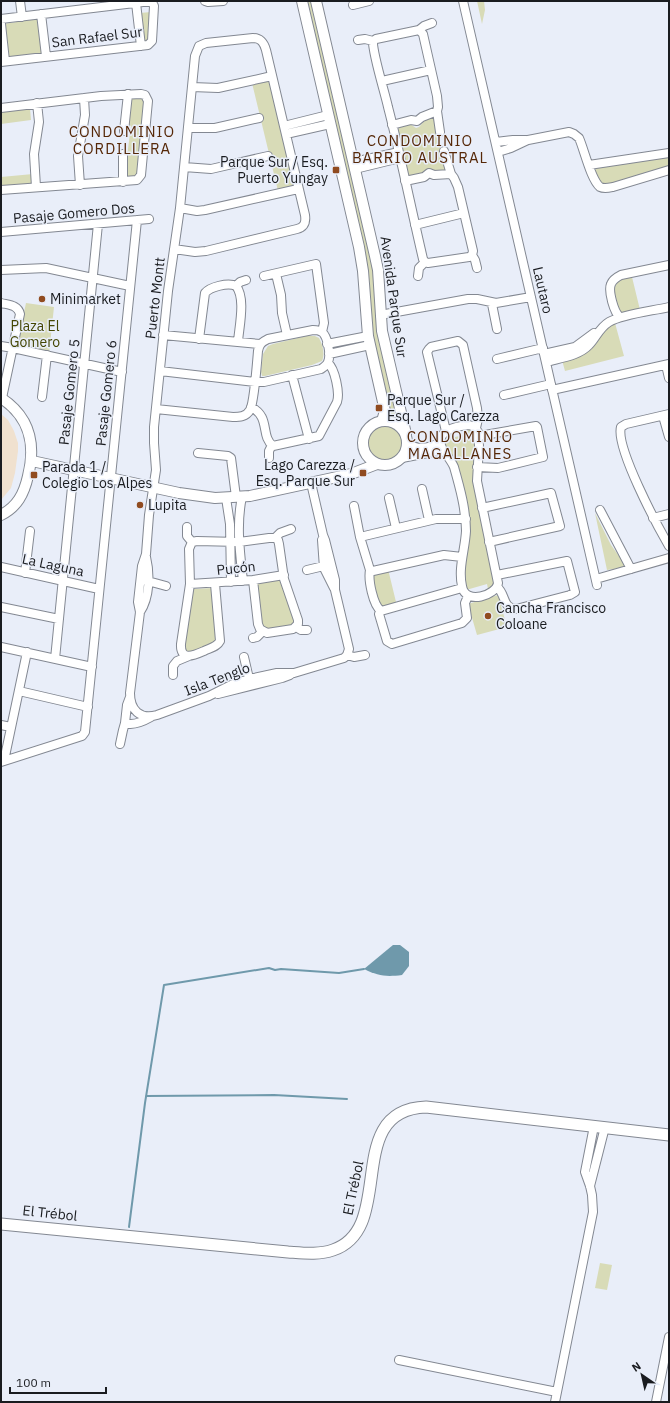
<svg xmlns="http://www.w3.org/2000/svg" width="670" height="1403" viewBox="0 0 670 1403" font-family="'IBM Plex Sans',sans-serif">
  <rect width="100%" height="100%" fill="#e9eef9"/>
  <path fill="#f0e1cf" d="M1,414L8,420L14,431L18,443V451L15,473L11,488L1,500Z"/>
  <path fill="#d8dbb7" d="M305,1H313L366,227L398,416L390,414L374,347Z
    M477,1H484L485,10L482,24Z
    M151,12L148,42H144L140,13Z
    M37,19L42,55L7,58L3,24Z
    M269,80L294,187L278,191L252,83Z
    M131,96L145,99L137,178L124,179L131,126L129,125Z
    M30,108L31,120L1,124V112Z
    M436,116L438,133L447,169L445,171L411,176L407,175L397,130L401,126L410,124L416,128L419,127L427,118Z
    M669,156V168L611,185L600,184L595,171L597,167Z
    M33,174L34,184L1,188V177Z
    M632,277L640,310L622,313C616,308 612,289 617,282C620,278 628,278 632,277Z
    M26,303L54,307L49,354L17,345Z
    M615,323L624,356L565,371L562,360L582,355L596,344L601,335L608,327Z
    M306,336H315L319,338C323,345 325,354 322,361L312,365L265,376H262L261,372L263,354L268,346L273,344Z
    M366 443a19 19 0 1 1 38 0a19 19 0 1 1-38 0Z
    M467,429C472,429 473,431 475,435L473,483L495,581L494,585L488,589L487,584L466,590L464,580L466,503L457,464L445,446L444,442L447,435L453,432L455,437L468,434Z
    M595,513L611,545L627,567L607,570Z
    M388,569L396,602H394V604L380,609L377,606L372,573Z
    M280,580L295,620L291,626L268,630L262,628L256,583Z
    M212,588L216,644L187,653L183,645L192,591L194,589Z
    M498,595L507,627L477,635L468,604Z
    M600,1263L612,1265L607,1290L595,1288Z"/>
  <path fill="#6f99ab" d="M393,945H400L409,952V966L402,975C386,977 378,976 364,969Z"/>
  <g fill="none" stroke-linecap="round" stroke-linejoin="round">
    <path stroke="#6f99ab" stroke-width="2" d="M146,1096L274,1095L347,1099
      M129,1227L145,1103L164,985L269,968L275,970L281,969L339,973L364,969"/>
    <defs>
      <path id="minor" d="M20,1L22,17
        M205,1L208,2L223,1
        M463,1L597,585
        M136,3L141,46
        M353,5L369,1
        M41,14L46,56
        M1,19L143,2H152L154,6L152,41L148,45L1,62
        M1,24L5,61
        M419,30L423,34L437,96L438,107L437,111L440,132
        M419,30L424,26L432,23
        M358,40L365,39L373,41L376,39L419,30
        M373,41C372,52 385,93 388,107C401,157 411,208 423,259L425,262
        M382,81L431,70
        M192,87L218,88L272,76
        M1,108L101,96L141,94L145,95L148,101L141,175L137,180L1,190
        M392,125L411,120L417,121L422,117L437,111
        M284,126L328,115
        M188,128H215L259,118
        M124,131L128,94
        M286,134L330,124
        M496,142L513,140H526
        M444,151L451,174L454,178L458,187L473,251L472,255L475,260L477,268
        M498,152L511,148L528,140L569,132L574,134L579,138C584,149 591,180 600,187C604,189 608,188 613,187L669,170
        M354,162L399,152
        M589,165L669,153
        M184,167L211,169L268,156
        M355,169L400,158
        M405,181L424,177L429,173L434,175L451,174
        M123,182V154
        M80,185L78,156L85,115L84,98
        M36,187L34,154L39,122L37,103
        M180,208L197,211L205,210L298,189
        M415,225L464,213
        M1,232L149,219
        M174,249L195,252L206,251L297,229C305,227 306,222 305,215L266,50C264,43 261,38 253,38L206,43L199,46L195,56L180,208L168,291L154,427V443L156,470L149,515L146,554L142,566L138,602L140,612L130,693C130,710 140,720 157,715L209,696L233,684L249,679L277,673H294L344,658L347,655L349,649L335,590V580L325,540L323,535L311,483
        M425,262L428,263L469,257L472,255
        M1,270L46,268L130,286
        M276,274L281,295L282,313L287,335
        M264,276L316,264L324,323L322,332
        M418,276L419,268L425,262
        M236,286C246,298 239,327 238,342
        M236,286L240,282L246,280
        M1,303C9,305 18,305 20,314L2,398
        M492,304L497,329
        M380,315L468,299H477L496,303L531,297
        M620,317C614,313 608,291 611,284C613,279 617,277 621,275L669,265
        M163,335L260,344
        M199,339L205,293C210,287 228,282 236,286
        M327,344L368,336
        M1,346L13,348L122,372
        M329,354L370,345
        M544,354L575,347L594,333
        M497,359L543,348
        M546,362C560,358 579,356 589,345C596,338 599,328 609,322C623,314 652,311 669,307
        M666,365L669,378
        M292,375L309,439
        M552,390L669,364
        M504,395L551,384
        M42,397L47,355
        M251,407C271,417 260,436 273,446L319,436L337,402C340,393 335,369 328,363
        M156,409L233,417C239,417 246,417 250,410C254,403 257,363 258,351C259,344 262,342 268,339L313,330C316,330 319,330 322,332C328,337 331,355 328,362C327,365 324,367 321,369L264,382H255L160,371
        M669,414L626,424L621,427C615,447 658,527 669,546
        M663,416L669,437
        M469,425L475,427L478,432L479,446L477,481L498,583C497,595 465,606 462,586C458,568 465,550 466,531C466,510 460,488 454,467C451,460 446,455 442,448C434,431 456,426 469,425Z
        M446,431L427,352L429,349L431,347L458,341L463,345L477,408L478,419L476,428
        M408,443C418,451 429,448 441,442
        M198,453L228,456L231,458L236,497
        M269,458V451L272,445
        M402,458L443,450
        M477,467L498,468L543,457L537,427L536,426L479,436
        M422,489L429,520
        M242,497C236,525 240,553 243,581
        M226,498L230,524L231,582
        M389,498L396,528
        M354,506L360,537L370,570
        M482,508L551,493L560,526L489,542
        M600,510L631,569
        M653,518L669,514
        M187,527V536L192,542
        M360,537L436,519H466
        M275,538L280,533L291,529
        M322,540L324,568L334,588
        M192,542L189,549L190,584L181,644C180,662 195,655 204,651C210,648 217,647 220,641L215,584
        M192,542L197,541L239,542L269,538H275
        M1,567L99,589
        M307,570L328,565
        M370,570L373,571L444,555L462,557
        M370,570C368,580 373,605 381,611
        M25,573L30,531
        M596,579L669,558
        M144,580L166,586
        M253,580L258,624L260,629L267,633L293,629L298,624V620L284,579L279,544L278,540L275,538
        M190,584L253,580L284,575
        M497,587C506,594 502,608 516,609L570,595L575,592L567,561L497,575
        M1,607L59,619
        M381,611L379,614L387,641L392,644L462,623L467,618L465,603L468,596
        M381,611L462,588
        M140,612C150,597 150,574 146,557
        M296,627L301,630H307
        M253,638L257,637L262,632
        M1,647L92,667
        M347,655L354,657L365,655
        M244,657L250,683
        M55,659L98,224
        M173,675V666L177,661L189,656
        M19,691L88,707
        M218,694L282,678L290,675
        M130,697L127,705L125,723C133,726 144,721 151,717
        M1,725L11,727
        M120,744L123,730L125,723
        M4,761L27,652
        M1,762L82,736L85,732L137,220
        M590,1186L605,1127
        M399,1360L557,1392
        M555,1402L593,1212L592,1195L590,1186L585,1172L594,1126
        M656,1402L669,1337"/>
      <path id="tertiary" d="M302,1L359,247L363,271L368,336L385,411L382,421
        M316,1L375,256L378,270L382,331L406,434
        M1,398C30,417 36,444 28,476C24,494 17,507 1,515
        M363 443a22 22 0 1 1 44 0a22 22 0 1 1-44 0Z
        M32,461L179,493L215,498L250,496L351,474L377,464"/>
      <path id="secondary" d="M1,1224L288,1252C303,1253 319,1255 333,1250C398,1228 341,1110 426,1107L669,1135"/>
    </defs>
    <use href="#minor" stroke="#838892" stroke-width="10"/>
    <use href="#tertiary" stroke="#838892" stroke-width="12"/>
    <use href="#secondary" stroke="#838892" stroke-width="13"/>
    <use href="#minor" stroke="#fff" stroke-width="8"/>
    <use href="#tertiary" stroke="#fff" stroke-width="10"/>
    <use href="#secondary" stroke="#fff" stroke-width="11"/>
  </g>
  <g fill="#904b20" stroke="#e9eef9" stroke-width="1.5">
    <rect x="332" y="166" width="8" height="8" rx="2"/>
    <circle cx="42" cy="299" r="4"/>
    <rect x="375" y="404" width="8" height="8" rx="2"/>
    <rect x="359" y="469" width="8" height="8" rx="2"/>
    <rect x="30" y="471" width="8" height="8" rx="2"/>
    <circle cx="140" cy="505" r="4"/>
    <circle cx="488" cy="616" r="4"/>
  </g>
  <g text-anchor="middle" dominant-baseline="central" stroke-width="3" stroke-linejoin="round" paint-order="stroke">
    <g font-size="14" fill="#1a1c20" stroke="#e9eef9">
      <text transform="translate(97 37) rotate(-7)">San Rafael Sur</text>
      <text transform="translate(74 213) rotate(-5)">Pasaje Gomero Dos</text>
      <text transform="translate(543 290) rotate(77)">Lautaro</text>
      <text transform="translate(394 297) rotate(82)">Avenida Parque Sur</text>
      <text transform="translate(155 298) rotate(-83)">Puerto Montt</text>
      <text transform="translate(69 392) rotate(-84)">Pasaje Gomero 5</text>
      <text transform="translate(106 393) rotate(-84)">Pasaje Gomero 6</text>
      <text transform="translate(53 565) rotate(12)">La Laguna</text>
      <text transform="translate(236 568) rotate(-6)">Pucón</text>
      <text transform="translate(217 679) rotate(-21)">Isla Tenglo</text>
      <text transform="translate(353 1188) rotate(-78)">El Trébol</text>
      <text transform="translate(50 1213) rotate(6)">El Trébol</text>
    </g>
    <g font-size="14" fill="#1a1c20" stroke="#e9eef9" text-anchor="start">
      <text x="328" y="162" text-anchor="end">Parque Sur / Esq.<tspan x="328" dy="16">Puerto Yungay</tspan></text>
      <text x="50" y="299">Minimarket</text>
      <text x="387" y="400">Parque Sur /<tspan x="387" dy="16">Esq. Lago Carezza</tspan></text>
      <text x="355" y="465" text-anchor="end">Lago Carezza /<tspan x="355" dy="16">Esq. Parque Sur</tspan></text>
      <text x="42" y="467">Parada 1 /<tspan x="42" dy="16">Colegio Los Alpes</tspan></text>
      <text x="148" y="505">Lupita</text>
      <text x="496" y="608">Cancha Francisco<tspan x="496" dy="16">Coloane</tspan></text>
    </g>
    <g font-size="14" fill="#454704" stroke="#e9eef9">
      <text x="35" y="326">Plaza El<tspan x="35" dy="16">Gomero</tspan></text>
    </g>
    <g font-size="15" letter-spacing="1" fill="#562808" stroke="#e9eef9">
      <text x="122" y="131">CONDOMINIO<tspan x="122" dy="17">CORDILLERA</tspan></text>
      <text x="420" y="140">CONDOMINIO<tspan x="420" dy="17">BARRIO AUSTRAL</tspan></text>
      <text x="460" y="436">CONDOMINIO<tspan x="460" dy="17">MAGALLANES</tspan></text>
    </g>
  </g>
  <rect width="670" height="1403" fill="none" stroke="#1a1c20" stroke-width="4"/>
  <g transform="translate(642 1375) rotate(326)" stroke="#e9eef9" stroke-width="3" paint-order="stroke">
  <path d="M0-3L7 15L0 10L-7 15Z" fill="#1a1c20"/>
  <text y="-6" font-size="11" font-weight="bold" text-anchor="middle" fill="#1a1c20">N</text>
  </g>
  <path d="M10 1387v6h96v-6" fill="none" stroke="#1a1c20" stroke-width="2"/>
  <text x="16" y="1387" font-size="12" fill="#1a1c20" stroke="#e9eef9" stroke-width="3" paint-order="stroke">100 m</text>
</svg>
